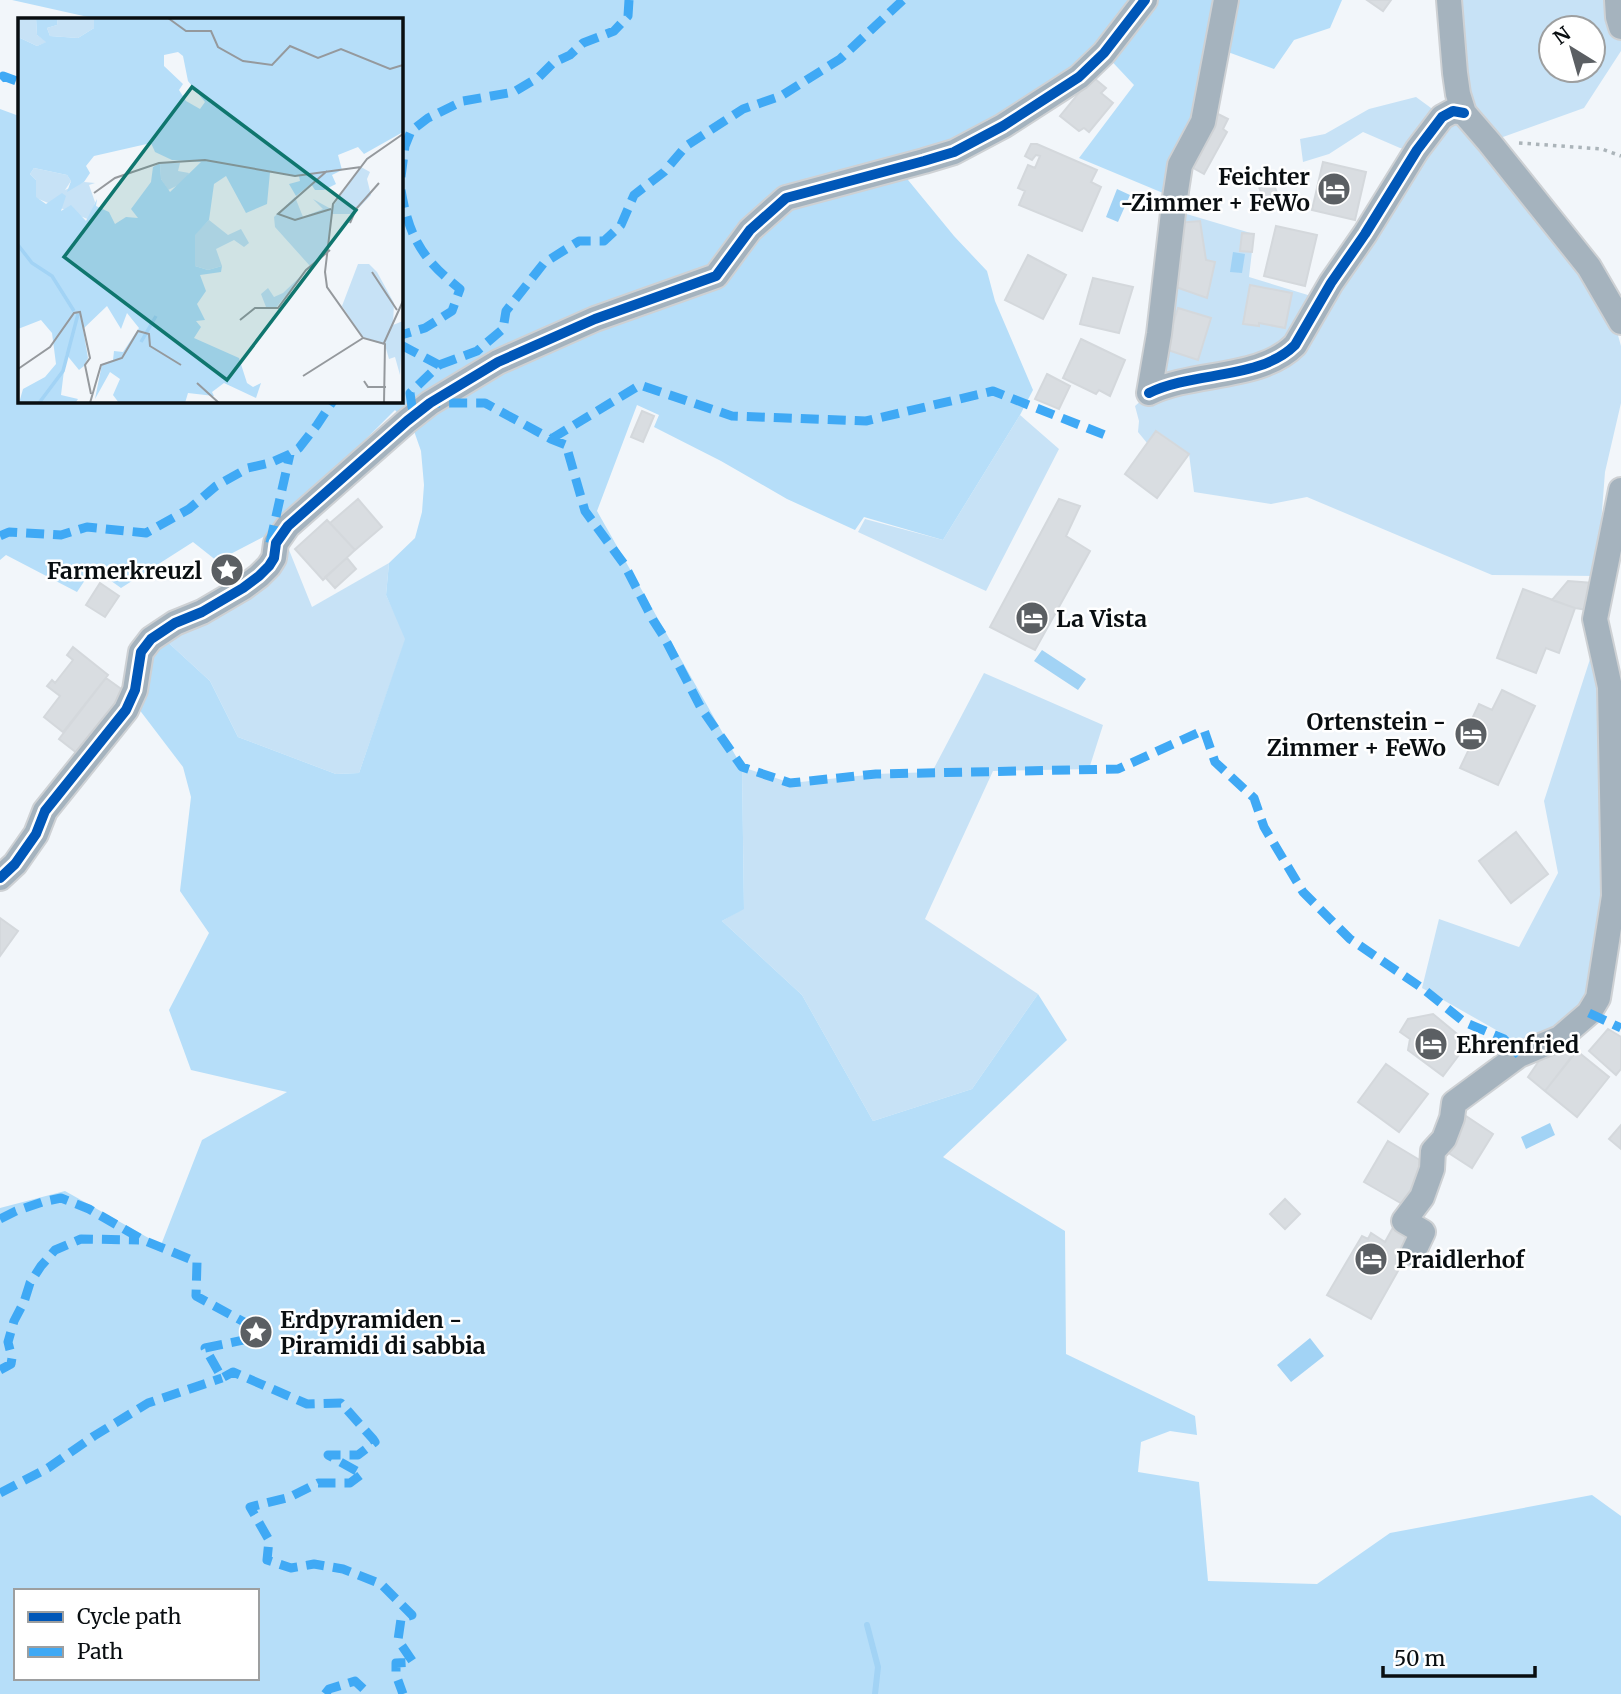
<svg xmlns="http://www.w3.org/2000/svg" width="1621" height="1694" viewBox="0 0 1621 1694" font-family="Merriweather,serif">
  <rect width="100%" height="100%" fill="#f2f6fa"/>
  <path fill="#c7e2f6" fill-rule="evenodd" d="M1449,0H1617L1621,27V51L1584,108L1489,142L1488,149L1616,328L1621,346V403L1605,472L1597,576L1492,575L1307,497L1271,504L1194,492L1189,454L1157,431L1147,443L1138,432L1139,421L1135,406L1150,393L1173,210L1254,234L1249,277L1321,299L1416,150L1400,148L1363,132L1329,154L1303,162L1300,139L1325,134L1369,109L1416,97L1442,116L1453,111ZM1551,28H1593V70H1551Z
    M1020,415L1059,449L986,591L858,532L865,519L943,540Z
    M287,545L312,607L389,563L386,595L406,638L359,773L336,774L238,737L210,681L160,635Z
    M1593,650L1604,716L1607,849L1599,944L1586,1010L1521,1045L1505,1035L1422,988L1439,919L1519,947L1558,873L1544,801Z
    M984,673L1103,725L1089,769L993,771L925,919L1038,994L972,1089L873,1121L802,995L722,921L744,908L742,767L791,783L876,774L932,772Z"/>
  <path fill="#b6def9" fill-rule="evenodd" d="M12,0H1342L1330,28L1294,40L1274,69L1217,48L1175,198L1079,158L1134,85L1104,53L1079,77L899,169L954,236L987,271L995,301L1033,390L1020,415L943,540L864,517L855,530L787,499L721,461L654,427L659,415L637,405L597,511L742,767L744,909L722,921L802,995L873,1121L972,1089L1038,994L1067,1040L943,1157L1065,1231L1066,1354L1195,1416L1197,1435L1170,1431L1141,1442L1138,1472L1199,1482L1208,1581L1317,1584L1390,1533L1592,1495L1621,1516V1694H0V1208L65,1191L161,1245L202,1140L287,1092L191,1070L169,1010L209,933L180,891L191,797L183,767L132,700L160,635L210,681L238,737L336,774L359,773L405,639L386,595L389,563L415,538L422,512L424,485L421,451L414,431L395,410L273,532L217,561L193,542L121,588L93,568L77,592L6,555L0,560V109L19,116V401H401V19H97ZM16,1591H257V1678H16Z"/>
  <path fill="#a2d3f5" d="M1117,189L1130,195L1118,222L1106,217Z
    M1233,252L1245,254L1242,273L1230,272Z
    M1042,650L1086,679L1078,690L1034,661Z
    M1550,1123L1555,1135L1526,1149L1521,1137Z
    M1310,1338L1324,1356L1291,1382L1277,1365Z"/>
  <g fill="none" stroke-linecap="round" stroke-linejoin="round">
    <path stroke="#a2d3f5" stroke-width="6" d="M867,1625L878,1667L875,1694"/>
  </g>
  <path fill="#d9dde1" stroke="#d4d8dc" stroke-width="2" d="M1367,0H1391L1383,11Z
    M1094,78L1106,88L1101,93L1113,103L1089,132L1084,128L1079,131L1060,116L1087,83Z
    M1216,113L1228,119L1223,129L1227,132L1204,174L1188,165Z
    M1031,144H1037L1097,170L1091,182L1101,187L1082,231L1019,205L1025,191L1018,188L1028,165L1035,168L1040,156L1036,155L1032,160L1025,156Z
    M1323,162L1366,172L1355,220L1312,210Z
    M1272,179L1277,193L1263,198L1258,184Z
    M1200,221L1206,260L1215,262L1207,298L1173,286L1181,257L1177,223Z
    M1276,226L1317,235L1305,286L1264,276Z
    M1242,233L1254,234L1252,252L1240,251Z
    M1028,255L1066,275L1043,319L1005,300Z
    M1093,278L1133,287L1119,333L1080,324Z
    M1250,285L1292,293L1285,328L1259,323V326L1243,324Z
    M1178,308L1211,318L1198,360L1165,349Z
    M1081,339L1125,360L1110,396L1099,390L1096,394L1063,378Z
    M1047,374L1070,386L1059,409L1035,399Z
    M642,411L654,416L643,442L631,437Z
    M1156,431L1189,454L1157,498L1125,474Z
    M358,499L382,527L355,550L330,523Z
    M1059,499L1080,506L1066,536L1090,551L1035,650L990,627Z
    M327,520L355,550L323,580L295,549Z
    M347,558L356,569L335,588L325,577Z
    M1568,581L1593,583L1588,610L1575,608L1552,600Z
    M100,583L119,596L105,617L86,605Z
    M1523,589L1575,608L1559,653L1546,648L1536,673L1497,658Z
    M73,647L108,675L63,732L44,717L60,696L47,686L52,680L55,683L73,660L67,655Z
    M106,678L124,691L77,753L59,739Z
    M1502,690L1535,706L1498,785L1460,768L1471,745L1462,740L1479,704L1492,710Z
    M1516,832L1548,874L1511,903L1479,861Z
    M0,918L18,931L0,956Z
    M1433,1014L1468,1043L1443,1076L1408,1050L1410,1039L1400,1032L1408,1019Z
    M1608,1029L1621,1037V1069L1616,1075L1589,1051Z
    M1560,1046L1572,1056L1545,1091L1528,1077L1543,1055Z
    M1577,1051L1609,1077L1577,1117L1545,1091Z
    M1386,1064L1428,1094L1399,1132L1358,1102Z
    M1466,1116L1493,1134L1472,1168L1444,1150Z
    M1621,1125V1149L1609,1139Z
    M1388,1141L1428,1165L1404,1205L1364,1182Z
    M1285,1199L1300,1214L1285,1229L1270,1214Z
    M1395,1224L1410,1233L1396,1259L1403,1262L1371,1319L1327,1295L1362,1236L1368,1239L1371,1233L1385,1242Z"/>
  <g fill="none" stroke-linecap="round" stroke-linejoin="round">
    <defs>
      <path id="minor" d="M1449,0L1455,73L1458,94L1464,113L1489,142L1589,267L1621,322
        M1617,0L1618,17L1621,27
        M1149,393C1194,371 1260,380 1295,345L1331,283L1365,234L1417,150L1442,117L1453,111L1464,113
        M1149,393L1159,334L1174,204L1180,165L1203,122L1226,0
        M0,878L15,864L36,834L45,811L126,710L135,690L141,652L151,639L175,623L202,612L243,588L259,576L269,566L274,558L276,543L288,526L407,421L430,403L498,362L595,319L716,276L750,230L786,198L924,161L954,152L1003,126L1079,77L1104,53L1145,0
        M1413,1253L1423,1232L1404,1221L1422,1197L1432,1169L1433,1151L1444,1139L1452,1118L1454,1103L1519,1055L1560,1038L1589,1013L1598,998L1614,896L1610,687L1595,619L1621,490"/>
    </defs>
    <use href="#minor" stroke="#ced1d4" stroke-width="28"/>
    <path stroke="#abb4b9" stroke-width="3.5" stroke-dasharray="3.5 5" stroke-linecap="butt" d="M1519,143L1602,149L1621,156"/>
    <use href="#minor" stroke="#a5b3be" stroke-width="24"/>
    <path stroke="#3fa9f5" stroke-width="9" stroke-dasharray="18 9" stroke-linecap="butt" d="M0,79L3,76L19,82
      M401,177L405,146L411,131L428,118L463,101L514,92L539,77L553,63L570,55L583,43L614,31L628,16L629,0
      M401,190C409,237 422,259 460,289L452,311L425,328L401,335
      M401,345L439,365L410,393L412,407L430,403H485L551,439L566,445L585,511L624,564L653,620L664,637L701,708L742,767L790,783L876,774L1118,769L1204,730L1215,762L1254,798L1264,827L1303,892L1350,939L1422,988L1464,1022L1504,1039L1519,1055
      M439,365L477,351L503,329L506,311L544,263L579,241H604L621,225L634,195L664,172L686,146L743,109L781,96L840,59L903,0
      M551,439L640,385L732,416L866,421L993,391L1105,435
      M0,536L9,532L61,535L87,527L146,533L189,509L216,486L248,468L270,463L290,454L299,448L317,425L333,401
      M270,543L290,454
      M1589,1013L1621,1028
      M0,1219L16,1211L42,1202L61,1198L89,1209L143,1240L197,1262L196,1296L268,1335L205,1348L222,1378L233,1372L307,1404L341,1403L373,1439L375,1442L358,1455H328L362,1474L350,1483H318L290,1497L250,1507L269,1540L267,1560L291,1568L314,1564L343,1569L381,1584L412,1615L401,1619L398,1640L413,1662L396,1663V1675L403,1694
      M0,1370L11,1364L12,1358L8,1342L14,1321L24,1302L30,1283L41,1266L55,1250L81,1239L139,1240
      M0,1493L48,1468L94,1436L148,1403L222,1378
      M325,1694L329,1689L355,1681L369,1694"/>
    <defs>
      <path id="cycleway" d="M1149,393C1194,371 1260,380 1295,345L1331,283L1365,234L1417,150L1442,117L1453,111L1464,113
        M0,878L15,864L36,834L45,811L126,710L135,690L141,652L151,639L175,623L202,612L243,588L259,576L269,566L274,558L276,543L288,526L407,421L430,403L498,362L595,319L716,276L750,230L786,198L924,161L954,152L1003,126L1079,77L1104,53L1145,0"/>
    </defs>
    <use href="#cycleway" stroke="#fff" stroke-width="15"/>
    <use href="#cycleway" stroke="#0057b8" stroke-width="10"/>
  </g>
  <defs>
    <symbol id="hotel-disc" viewBox="-11 -11 22 22"><circle r="9.5" fill="#5b5f63" stroke="#fff"/><path d="M-6-4.5h1.5V1H6V5H4.5V3h-9V5H-6ZM-4 0a1.8 1.8 0 1 1 3.6 0ZM.5 0V-2.5h3Q6-2.5 6 0Z" fill="#fff"/></symbol>
    <symbol id="sight-disc" viewBox="-11 -11 22 22"><circle r="9.5" fill="#5b5f63" stroke="#fff"/><path d="M0-6L1.8-2.2L6-1.7L2.9 1.2L3.7 5.4L0 3.3L-3.7 5.4L-2.9 1.2L-6-1.7L-1.8-2.2Z" fill="#fff"/></symbol>
  </defs>
  <g fill-rule="evenodd">
    <use href="#hotel-disc" x="1315" y="170" width="38" height="38"/>
    <use href="#sight-disc" x="208" y="551" width="38" height="38"/>
    <use href="#hotel-disc" x="1013" y="599" width="38" height="38"/>
    <use href="#hotel-disc" x="1452" y="715" width="38" height="38"/>
    <use href="#hotel-disc" x="1412" y="1025" width="38" height="38"/>
    <use href="#hotel-disc" x="1352" y="1240" width="38" height="38"/>
    <use href="#sight-disc" x="237" y="1313" width="38" height="38"/>
  </g>
  <g text-anchor="middle" dominant-baseline="central" stroke-width="5" stroke-linejoin="round" paint-order="stroke">
    <g font-size="23" font-weight="bold" fill="#090e11" stroke="#fff" text-anchor="start">
      <text x="1310" y="176" text-anchor="end">Feichter<tspan x="1310" dy="26">-Zimmer + FeWo</tspan></text>
      <text x="202" y="570" text-anchor="end">Farmerkreuzl</text>
      <text x="1056" y="618">La Vista</text>
      <text x="1446" y="721" text-anchor="end">Ortenstein -<tspan x="1446" dy="26">Zimmer + FeWo</tspan></text>
      <text x="1456" y="1044">Ehrenfried</text>
      <text x="1396" y="1259">Praidlerhof</text>
      <text x="280" y="1319">Erdpyramiden -<tspan x="280" dy="26">Piramidi di sabbia</tspan></text>
    </g>
  </g>
  <g transform="translate(18 18)">
    <rect width="385" height="385" fill="#f2f6fa"/>
    <path d="M0,0H18L19,17L29,24L19,28L0,19ZM40,0H76V10L60,20L32,18L29,10L39,7ZM142,145H162L160,153L171,155L167,164L150,172L143,161ZM343,149L352,154L349,161L353,177L335,196H313L310,230L292,248L257,209L256,199L277,179L285,199L305,191L295,181L313,191ZM16,150L49,157L53,163L47,172L66,164L77,165L71,167L77,184L72,202L18,180V162L12,156ZM191,202L210,217L223,211L231,225L226,229L216,222L198,231L204,248L190,252L177,248V216ZM340,246H351L359,254L376,285L375,307L385,303L382,357L377,339L371,341L367,327L345,320L324,288ZM286,255L257,291L248,289L243,276L250,270L256,279L265,275Z" fill="#c7e2f6"/>
    <path d="M18,0H40L39,7L29,10L32,18L60,20L76,10V0H385V114L346,136L340,129L320,137L324,152L314,157L318,166L306,172H297L293,166L278,178L271,166L282,163L281,158L252,154L249,186L228,195L208,158L196,166L191,202L177,217V248L190,252L204,248L203,254L182,257L188,273L179,286L187,302L178,303L183,309L176,320L221,340L229,365L235,369L243,365L238,380L206,365L194,374L196,378L170,375L167,385H101L95,377L102,361L92,354L77,381L84,346L95,342L96,333L105,334L121,310L109,295L103,311L89,288L65,311L70,340L66,348L61,352L48,336L43,377L60,381L58,384L1,385L5,371L27,359L38,346L34,315L23,302L0,311V19L19,28L28,24L19,17ZM160,34L165,38L170,63L187,84L182,91L168,83L161,72L165,66L146,48V37ZM133,125L137,134L154,142L183,144L152,174L143,161L142,145L135,149L133,164L113,191L120,200L108,199L97,206L91,194L78,188L79,181L68,203L53,187L43,193L48,178L44,175L28,186L18,179V162L12,156L16,150L49,157L53,163L49,174L66,164L72,155L68,148L76,138Z" fill="#b6def9" fill-rule="evenodd"/>
    <path fill="none" stroke="#a2d3f5" stroke-width="3.5" d="M0,227L14,245L34,258L56,293M123,324L138,298M21,385L45,353L60,296"/>
    <path fill="none" stroke="#95999d" stroke-width="2" d="M150,0L168,13H193L200,29L225,43L254,47L272,28L300,40L323,31L372,51L385,47M309,153L260,196L277,202L313,191M76,175L97,160L141,145L187,142L277,158L343,149M332,205L338,191L361,165M354,254L379,292M222,302L237,290H260L288,252L312,232M366,325L385,283M0,351L32,329L56,295L62,294L72,340L67,347L73,376M285,358L345,320M346,363L350,369H368M179,365L201,385M72,385L83,347L104,340L120,313L131,316L132,328L163,347M366,385L367,326L345,320L309,269L307,254L315,186L349,141L385,116"/>
    <path fill="#0f766e" fill-opacity="0.15" stroke="#0f766e" stroke-width="3.5" d="M174,69L338,192L209,362L46,239Z"/>
    <rect width="385" height="385" fill="none" stroke="#090e11" stroke-width="3.5"/>
  </g>
  <rect x="14" y="1589" width="245" height="91" fill="#ffffff" stroke="#9d9fa0" stroke-width="2"/>
  <rect x="28" y="1612" width="35" height="10" fill="#0057b8" stroke="#9d9fa0" stroke-width="2"/>
  <text x="77" y="1624" font-size="21" fill="#090e11">Cycle path</text>
  <rect x="28" y="1647" width="35" height="10" fill="#3fa9f5" stroke="#9d9fa0" stroke-width="2"/>
  <text x="77" y="1659" font-size="21" fill="#090e11">Path</text>
  <g transform="translate(1572 49) rotate(323)"><circle r="33" fill="#ffffff" stroke="#9d9fa0" stroke-width="2"/>
  <path d="M0-5L12 26L0 18L-12 26Z" fill="#5b5f63"/>
  <text y="-10" font-size="19" font-weight="bold" text-anchor="middle" fill="#090e11">N</text>
  </g>
  <path d="M1383 1666v10h152v-10" fill="none" stroke="#090e11" stroke-width="3.5"/>
  <text x="1394" y="1666" font-size="21" fill="#090e11" stroke="#ffffff" stroke-width="5" paint-order="stroke">50 m</text>
</svg>
